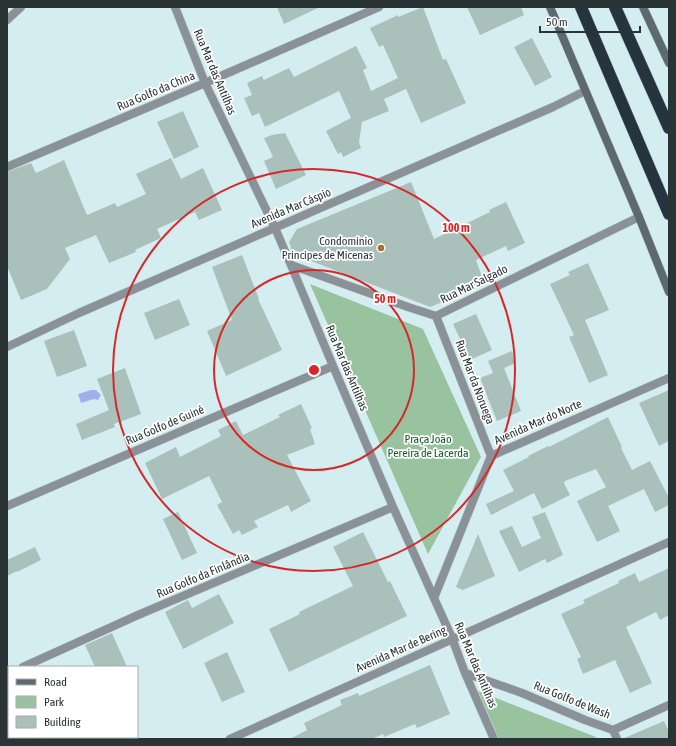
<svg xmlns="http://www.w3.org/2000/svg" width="676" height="746" viewBox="0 0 676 746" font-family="'Asap Condensed',sans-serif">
  <rect width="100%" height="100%" fill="#d4edf1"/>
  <path fill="#99c39f" d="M310,284L423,329L481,457L428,554Z
    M478,691L596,737L597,739H499Z"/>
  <path fill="#a0b1e9" d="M91,390H96L101,395L98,400L94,399L81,403L78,394Z"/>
  <path fill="#a9c0bb" d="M277,7H320L284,24Z
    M423,7L443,60L446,59L466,103L421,123L406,89L384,99L389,111L362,122L359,142L361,148L343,157L341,152L338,154L326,131L351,118L339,91L265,127L259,113L252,116L244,98L252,95L247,83L262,76L264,80L289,68L294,77L356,46L367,68L363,70L371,91L398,78L383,45L379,47L370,28L398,15V17Z
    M467,7H521L524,15L480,35Z
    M532,38L552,77L535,86L514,47Z
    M183,111L199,147L174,159L157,122Z
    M285,133L306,175L276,189L264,161L273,157L264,138L272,135Z
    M171,158L181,179L203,168L222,210L199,220L195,212L157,229L161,238L135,250L136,252L109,263L96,235L65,248L70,259L47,289L21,300L7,266V172L31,163L36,173L64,160L87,215L115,203L117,207L146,194L136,174Z
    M411,182L434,239L490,212L489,210L506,202L525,243L508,251L506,246L476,260L485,285L430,307L293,254L289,242L297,229Z
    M242,255L259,299H258L282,350L226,376L207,331L232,320L212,267Z
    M588,263L609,310L585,320L608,375L589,383L569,337L574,335L550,284L570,275L568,272Z
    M179,299L190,325L155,340L144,313Z
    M476,314L492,350L470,360L453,324Z
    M74,330L87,366L57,377L44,341Z
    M512,351L516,363L504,368L521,411L497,421L480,378L493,373L488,361Z
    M125,368L141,414L114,424L115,427L82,440L76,424L109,410L97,379Z
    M669,390V441L659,446L639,403Z
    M301,404L312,428L310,429L315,444L287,455L311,501L291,512L288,505L254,521L258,527L242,535L239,530L233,534L217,505L222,502L209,476L162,499L145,463L176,447L180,457L221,436L218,430L236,421L243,435L280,417L278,415Z
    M608,417L622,447L621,448L632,470L650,461L669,498V505L655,512L644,489L608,506L620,531L597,542L577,501L606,487L596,469L565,481L564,483L570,495L542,509L534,493L491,515L486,504L514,491L503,470L529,457L528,456L548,446L549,447Z
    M178,512L197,553L182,560L163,519Z
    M545,512L563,555L547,563L545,559L519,572L499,531L512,526L522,547L541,538L532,517Z
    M363,532L388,582L390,581L407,616L289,672L269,629L300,614L299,612L353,586L333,547Z
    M478,534L495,576L463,590L456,587Z
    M35,547L41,560L17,572V571L7,576V560Z
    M669,568V615L660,620L656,612L626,627L652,683L630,693L615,660L583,674L577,659L581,657L561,614L585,603L583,600L619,583L618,581L635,573L639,582Z
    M219,594L234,623L183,649L165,612L188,600L192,608Z
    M112,633L127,667H95L85,645Z
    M227,652L245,692L222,702L204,663Z
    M430,665L450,714L417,728L415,724L384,737L383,734L372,739H290L307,730L304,723L342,705L340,700L358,693L359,696Z
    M664,721L669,732V739H622Z"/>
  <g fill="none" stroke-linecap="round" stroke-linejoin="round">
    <defs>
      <path id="street" d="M175,7L205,83L275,228L291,265L333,366L393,507L452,638L465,673L494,739
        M7,20L21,7
        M7,167L205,83L379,7
        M291,265L408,307L436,316L639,217
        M436,316L491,456
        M7,347L79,313L553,107L585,91
        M7,506L333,366
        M434,598L491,456L669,378
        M23,667L138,615L393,507
        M465,673L522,693L585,720L613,730L669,705
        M7,674L9,673
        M613,730L617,739
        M230,739L669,542"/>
      <path id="secondary" d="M550,7L639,217L669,292
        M643,7L669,63"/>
      <path id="highway" d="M581,7L669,214
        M615,7L669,128"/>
    </defs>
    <use href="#street" stroke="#b2c8cb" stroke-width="9"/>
    <use href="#secondary" stroke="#b2c8cb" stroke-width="9"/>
    <use href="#highway" stroke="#b2c8cb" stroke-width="13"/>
    <use href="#street" stroke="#8a9197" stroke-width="8"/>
    <use href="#secondary" stroke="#5e6870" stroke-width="8"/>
    <use href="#highway" stroke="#25343e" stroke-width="12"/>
  </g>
  <g fill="none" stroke="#d62828" stroke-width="2">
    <circle cx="314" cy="370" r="100"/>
    <circle cx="314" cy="370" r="201"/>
  </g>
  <circle fill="#ad6c37" stroke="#fff" stroke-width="1.5" cx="381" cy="248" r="4"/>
  <g text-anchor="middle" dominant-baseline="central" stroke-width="3.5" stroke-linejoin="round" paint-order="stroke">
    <g font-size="12" fill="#2a3435" stroke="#fff">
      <text transform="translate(215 72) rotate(67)">Rua Mar das Antilhas</text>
      <text transform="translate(156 91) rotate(-23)">Rua Golfo da China</text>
      <text transform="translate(291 208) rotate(-23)">Avenida Mar Cáspio</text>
      <text transform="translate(474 284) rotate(-26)">Rua Mar Salgado</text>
      <text transform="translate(347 368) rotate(67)">Rua Mar das Antilhas</text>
      <text transform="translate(475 382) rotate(69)">Rua Mar da Noruega</text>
      <text transform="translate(538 422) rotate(-24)">Avenida Mar do Norte</text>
      <text transform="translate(165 425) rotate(-23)">Rua Golfo de Guiné</text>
      <text transform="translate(203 575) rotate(-23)">Rua Golfo da Finlândia</text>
      <text transform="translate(401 649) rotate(-24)">Avenida Mar de Bering</text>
      <text transform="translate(476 665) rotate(67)">Rua Mar das Antilhas</text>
      <text transform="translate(572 700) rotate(22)">Rua Golfo de Wash</text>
    </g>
    <g font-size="12" fill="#2a3435" stroke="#fff" text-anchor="end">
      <text x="373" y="241">Condomínio<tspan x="373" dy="14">Príncipes de Micenas</tspan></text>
    </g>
    <g font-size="12" fill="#0d5d27" stroke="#fff">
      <text x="428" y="439">Praça João<tspan x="428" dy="14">Pereira de Lacerda</tspan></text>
    </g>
  </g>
  <circle cx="314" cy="370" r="6" fill="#d62828" stroke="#fff" stroke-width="2"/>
  <g font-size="12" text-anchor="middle" font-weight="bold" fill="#d62828" stroke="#fff" stroke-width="3.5" stroke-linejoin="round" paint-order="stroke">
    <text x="456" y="232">100 m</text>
    <text x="385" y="303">50 m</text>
  </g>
  <rect width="676" height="746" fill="none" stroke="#2a3435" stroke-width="16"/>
  <rect x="8" y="666" width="130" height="72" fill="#ffffff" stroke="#aaaeae"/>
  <rect x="16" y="679" width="20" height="6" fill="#5e6870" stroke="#aaaeae"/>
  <text x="44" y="686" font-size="12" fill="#2a3435">Road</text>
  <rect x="16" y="696" width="20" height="12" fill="#99c39f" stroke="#aaaeae"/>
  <text x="44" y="706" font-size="12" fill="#2a3435">Park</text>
  <rect x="16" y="716" width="20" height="12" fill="#a9c0bb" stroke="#aaaeae"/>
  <text x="44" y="726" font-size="12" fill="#2a3435">Building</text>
  <path d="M540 26v6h100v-6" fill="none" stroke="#2a3435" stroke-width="2"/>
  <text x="546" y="26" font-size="12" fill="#2a3435" stroke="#ffffff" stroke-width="3" paint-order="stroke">50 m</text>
</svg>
